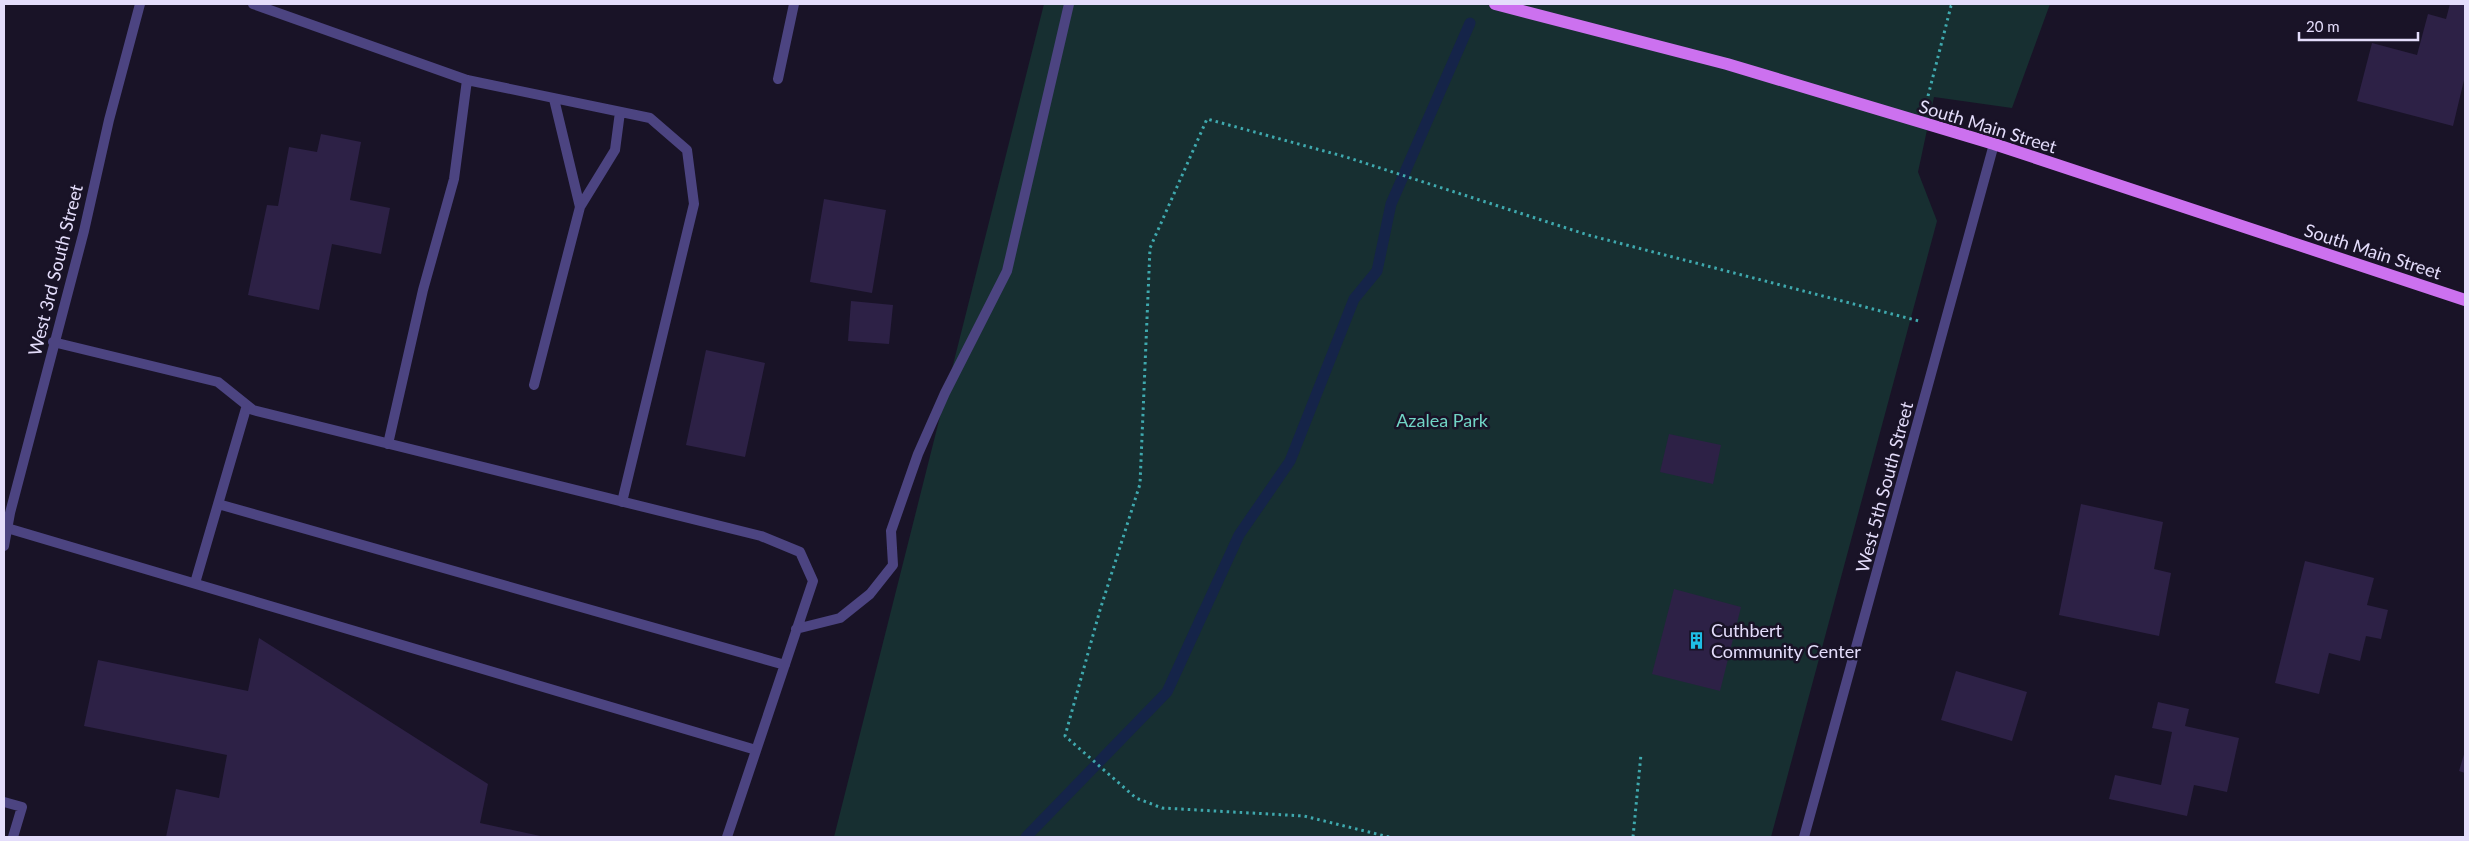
<svg xmlns="http://www.w3.org/2000/svg" width="2469" height="841" viewBox="0 0 2469 841" font-family="Lato,sans-serif">
  <rect width="100%" height="100%" fill="#191327"/>
  <path fill="#172f31" d="M1044,4H2050L2012,108L1934,97L1918,172L1937,221L1771,837H834Z"/>
  <g fill="none" stroke-linecap="round" stroke-linejoin="round">
    <path stroke="#152449" stroke-width="11" d="M1026,837L1167,692L1239,535L1290,461L1354,299L1377,271L1391,204L1470,23"/>
  </g>
  <path fill="#2d2146" d="M2450,4H2465V76L2453,126L2357,101L2372,43L2417,55L2428,14L2446,19Z
    M321,134L361,142L350,200L390,208L381,254L332,244L319,310L248,295L267,205L278,206L289,147L317,152Z
    M824,199L886,210L872,293L810,282Z
    M851,301L893,305L889,344L848,341Z
    M706,350L765,363L745,457L686,445Z
    M1669,434L1721,445L1713,484L1660,472Z
    M2081,504L2163,522L2154,569L2171,573L2159,636L2059,615Z
    M2305,561L2374,578L2367,605L2388,610L2381,639L2366,636L2360,661L2329,653L2319,694L2275,683Z
    M1674,589L1741,607L1720,691L1652,674Z
    M259,638L488,784L480,823L545,837H166L176,789L219,798L227,755L84,726L98,660L248,691Z
    M1956,671L2027,692L2012,741L1941,720Z
    M2158,702L2189,709L2185,726L2239,738L2227,792L2194,785L2187,816L2109,799L2115,775L2161,785L2172,732L2152,728Z
    M2465,751V773L2459,771Z"/>
  <g fill="none" stroke-linecap="round" stroke-linejoin="round">
    <path stroke="#3fa9ae" stroke-width="3" stroke-dasharray="2.5 4" stroke-linecap="butt" d="M1928,96L1951,6L1954,4
      M1389,837L1304,816L1162,808L1136,798L1065,736L1100,610L1140,484L1150,248L1207,119L1346,157L1588,235L1919,321
      M1633,837L1641,754"/>
    <path stroke="#4c4481" stroke-width="10" d="M253,4L467,80L650,118L687,150L694,204L622,502
      M778,79L794,4
      M554,99L580,207
      M53,342L218,382L253,410L761,536L800,552L813,581L727,837
      M534,385L580,207L615,150L620,112
      M388,444L423,290L454,179L467,80
      M218,504L785,665
      M7,528L756,750
      M195,583L247,405
      M796,629L840,618L870,594L893,565L891,531L918,454L945,393L1007,271L1069,4
      M4,802L22,807L13,837"/>
    <path stroke="#4c4481" stroke-width="10" d="M4,546L10,513L84,231L109,120L140,4"/>
    <path stroke="#4c4481" stroke-width="10" d="M1804,837L1994,144"/>
    <path stroke="#cc71ef" stroke-width="12" d="M1495,4L1727,64L1994,144L2465,300"/>
  </g>
  <defs>
    <symbol id="building-bare" viewBox="-9 -9 18 18"><path d="M-4-6H4V6H1V3H-1V6H-4ZM-2.5-4.3h1.7v1.8h-1.7ZM.8-4.3h1.7v1.8H.8ZM-2.5-1h1.7V.8h-1.7ZM.8-1h1.7V.8H.8Z" fill="#1fbde5" stroke="#191327" stroke-width="2.5" paint-order="stroke"/></symbol>
  </defs>
  <g fill-rule="evenodd">
    <use href="#building-bare" x="1684" y="628" width="25" height="25"/>
  </g>
  <g text-anchor="middle" dominant-baseline="central" stroke-width="5" stroke-linejoin="round" paint-order="stroke">
    <g font-size="18" fill="#e4ddfb" stroke="#191327">
      <text transform="translate(1988 126) rotate(17)">South Main Street</text>
      <text transform="translate(2373 251) rotate(18)">South Main Street</text>
      <text transform="translate(55 270) rotate(-76)">West 3rd South Street</text>
      <text transform="translate(1884 487) rotate(-75)">West 5th South Street</text>
    </g>
    <g font-size="18" fill="#71d4c5" stroke="#191327">
      <text x="1442" y="420">Azalea Park</text>
    </g>
    <g font-size="18" fill="#e4ddfb" stroke="#191327" text-anchor="start">
      <text x="1711" y="630">Cuthbert<tspan x="1711" dy="21">Community Center</tspan></text>
    </g>
  </g>
  <rect width="2469" height="841" fill="none" stroke="#e4ddfb" stroke-width="10"/>
  <path d="M2299 32v8h119v-8" fill="none" stroke="#e4ddfb" stroke-width="2.5"/>
  <text x="2306" y="32" font-size="15" fill="#e4ddfb" stroke="#191327" stroke-width="4" paint-order="stroke">20 m</text>
</svg>
